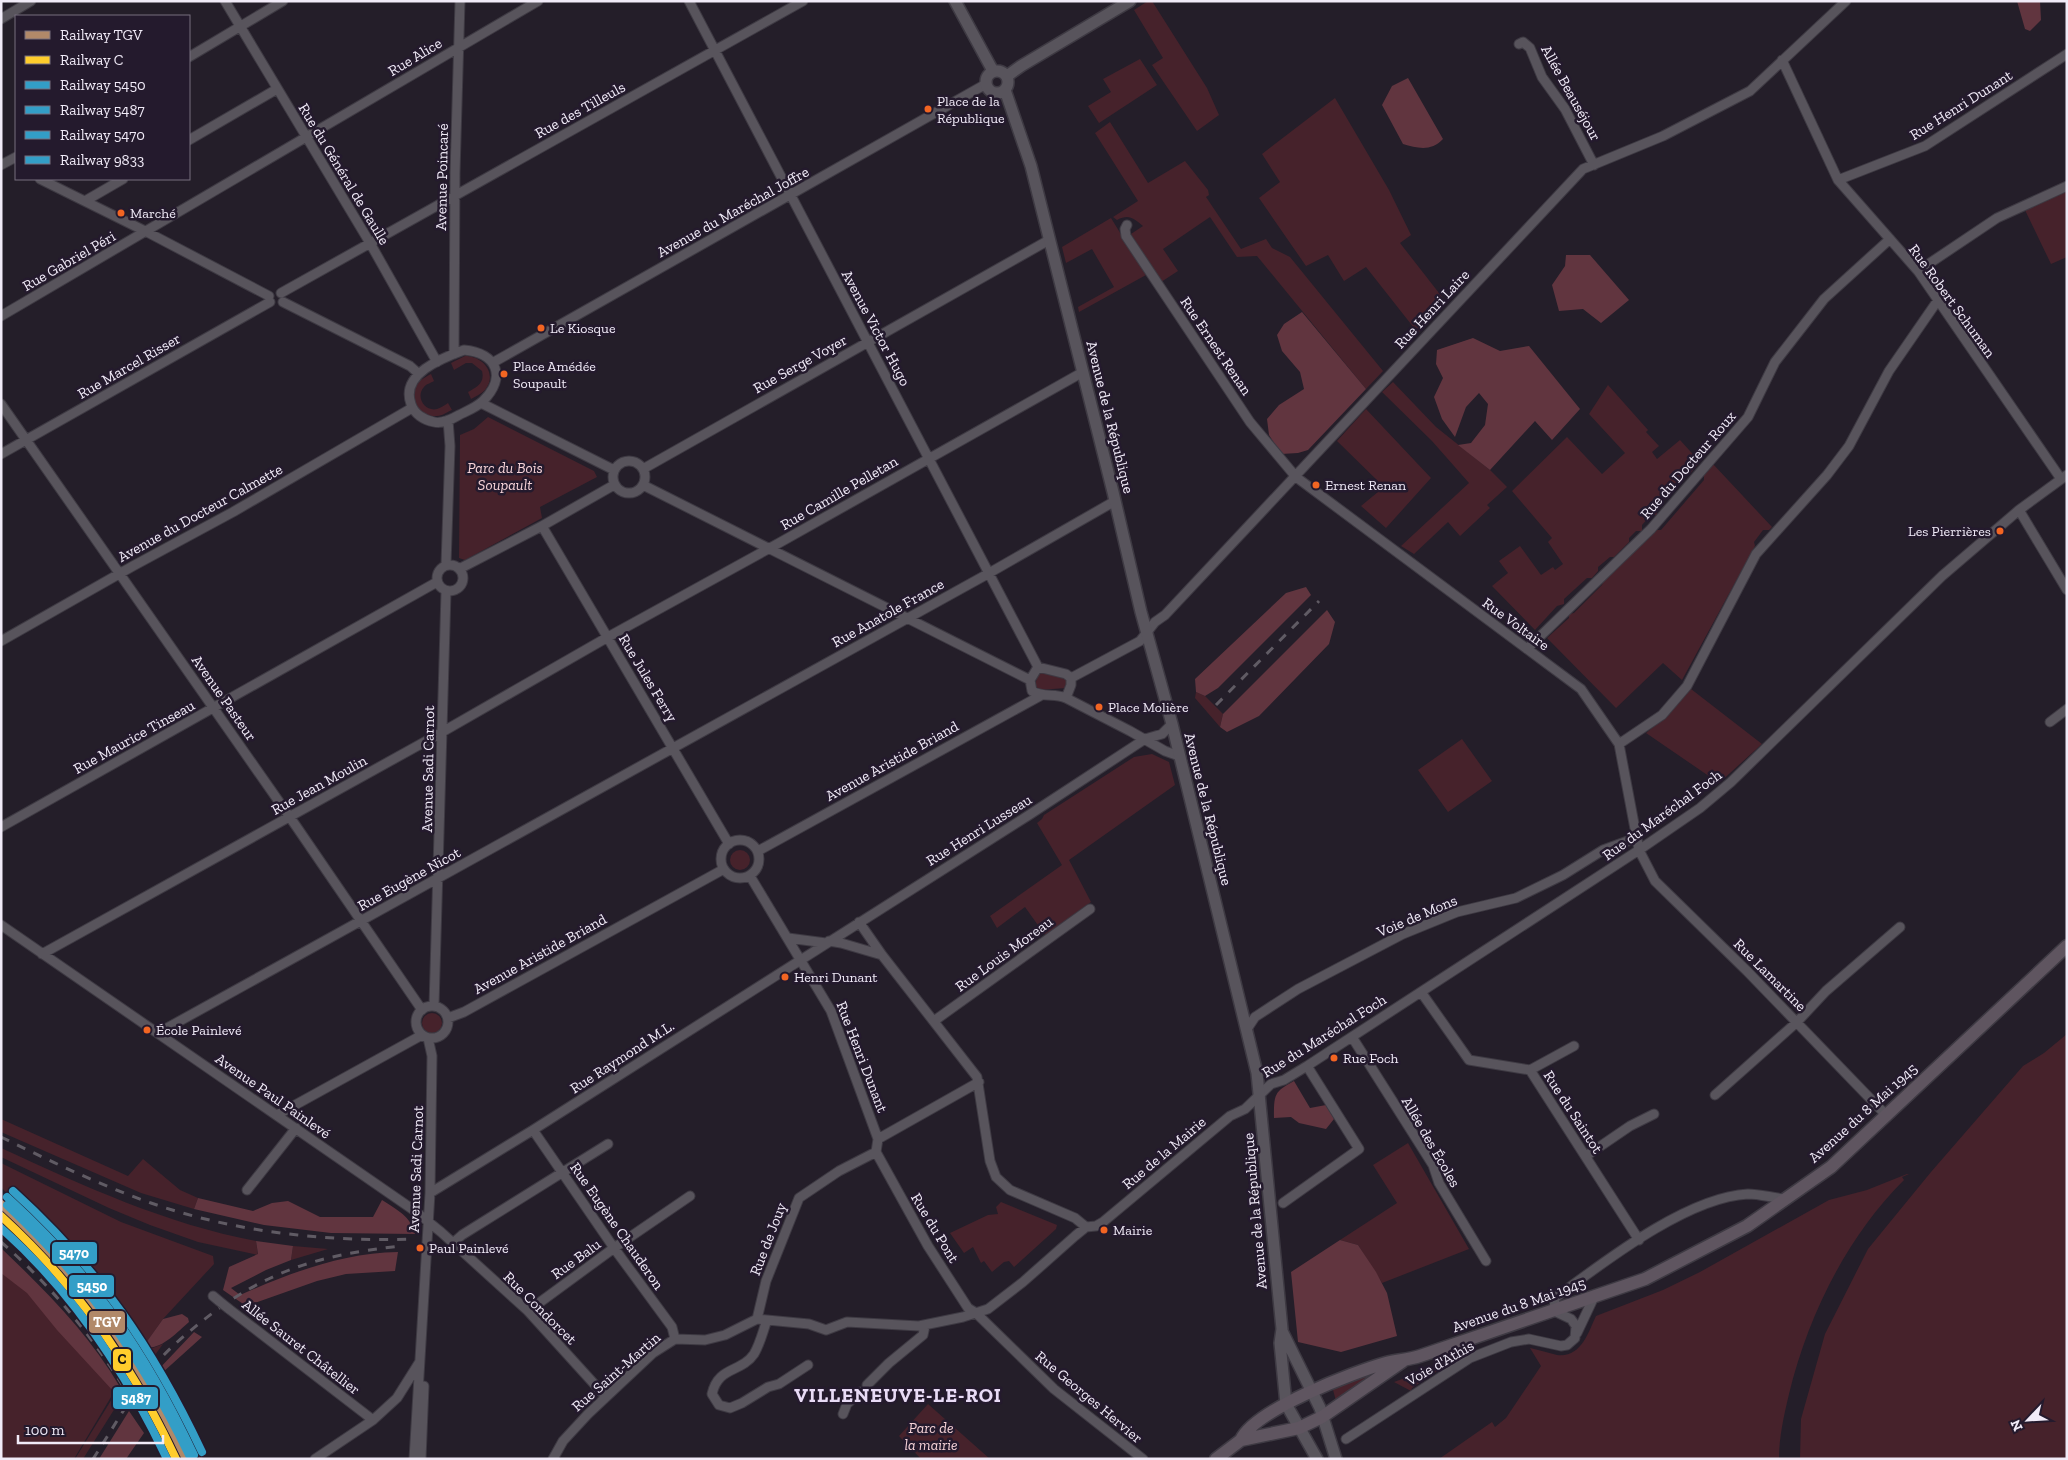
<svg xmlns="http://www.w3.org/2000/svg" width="2068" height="1460" viewBox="0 0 2068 1460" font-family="'Zilla Slab',serif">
  <rect width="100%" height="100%" fill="#241e29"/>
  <path fill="#46222b" d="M1148,1H1152L1207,88L1219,115L1197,131L1152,65L1163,58L1134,10Z
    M1140,59L1157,85L1099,123L1088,106L1111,92L1103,79Z
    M1335,98L1389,190L1411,235L1400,243L1446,302L1418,333L1366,267L1344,281L1328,255L1306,266L1259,198L1280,182L1262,154Z
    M1110,122L1148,183L1185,161L1208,190L1209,195L1206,197L1241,249L1266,239L1272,248L1290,257L1383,371L1366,389L1257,256L1237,257L1210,217L1163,249L1178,271L1161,282L1131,234L1143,226C1133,218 1129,214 1117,220L1113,217L1138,201L1095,133Z
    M2067,191V257L2051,264L2025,210Z
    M1111,218L1146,275L1079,312L1078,307L1114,287L1092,249L1066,263L1062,247Z
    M465,356C483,356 498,374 485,390C481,394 476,396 471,399L468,392C477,387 485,383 482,371L472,363H466L454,370L451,363Z
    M431,374L434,381C431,383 426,384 424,387C415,397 425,412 437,409C440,408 445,405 448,403L452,410C447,412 442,416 437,416C419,418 407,398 418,383C421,379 426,377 431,374Z
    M1393,382L1436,427L1490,470L1507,487L1487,505L1490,508L1460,536L1448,522L1414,554L1401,546L1469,483L1432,441L1382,392Z
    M1608,385L1648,430L1646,432L1659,446L1652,452L1657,459L1680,440L1700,462L1689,475H1686L1656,509L1657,515H1651L1642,525V531H1636L1629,538V542L1614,557H1610L1598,567V571L1592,578H1587L1564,599V604L1557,606L1535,630L1492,586L1508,573L1499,561L1520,546L1541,575L1553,567L1555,570L1563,564L1548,542L1552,538L1512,491L1567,437L1602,474L1625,453L1589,414Z
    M1366,409L1431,478L1386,528L1361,506L1384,487L1337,441Z
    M488,417L594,471L597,477L540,507L542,518L465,560L459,558L460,435L474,429Z
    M1713,464L1772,527L1769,530H1763L1754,542L1755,546L1682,680L1663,663L1616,708L1547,638L1569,618V614L1574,613L1602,585L1604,578L1656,530H1661L1704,480V474Z
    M1043,672L1066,679L1067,683L1066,688L1039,690L1035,685L1038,675Z
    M1691,689L1762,744L1719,783L1646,733L1665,717Z
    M1196,692L1205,696L1223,714L1220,727L1195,698Z
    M1462,739L1492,781L1448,812L1418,770Z
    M1152,754L1169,762L1175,785L1069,860L1091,902L1045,935L1025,907L997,928L990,916L1062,865L1037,823L1042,819L1044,815L1134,757Z
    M730 860a10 10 0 1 1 20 0a10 10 0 1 1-20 0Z
    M422 1023a10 10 0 1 1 20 0a10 10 0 1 1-20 0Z
    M2067,1034V1459H1800L1801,1419L1825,1334L1868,1249L1931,1172L2023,1066L2044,1053Z
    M1,1119L128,1176L143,1159L180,1190L198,1198L194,1209L141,1193L1,1132Z
    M1408,1143L1469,1249L1382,1283L1358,1245L1340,1240L1397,1203L1373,1165Z
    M1,1148C84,1186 166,1224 256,1241L258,1255L198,1242L150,1225L109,1208L1,1157Z
    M1,1163L121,1222L213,1256L214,1264L163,1319L144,1346L150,1349L163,1344L147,1366L87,1277L78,1272L1,1187Z
    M1907,1174H1909L1902,1177L1904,1180C1846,1238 1808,1316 1789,1394C1784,1415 1779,1437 1779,1459H1439L1492,1422L1495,1427L1506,1418L1541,1366L1530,1348C1540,1350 1548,1353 1557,1355C1581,1358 1588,1333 1596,1316L1663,1290L1700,1272L1829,1200L1867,1190Z
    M1001,1202L1057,1225L1056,1229L1014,1267L1009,1261L1004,1262L992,1272L984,1261L981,1263L973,1247L964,1253L950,1233L988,1215L998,1214L996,1207Z
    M293,1246L328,1249L291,1260Z
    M1,1258L120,1387L122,1397L83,1459H75L118,1389L114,1392L74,1459H1Z
    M1463,1357L1455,1363L1452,1361L1412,1388L1411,1391L1394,1382Z
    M1367,1374L1372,1376L1336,1401L1332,1386Z
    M928,1404L990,1459H921L899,1436Z"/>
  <path fill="#61353f" d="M2017,1H2040L2041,20L2030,31L2025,29Z
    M1408,78L1443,139C1431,152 1417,148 1403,144L1382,105L1392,86Z
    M1566,255H1590L1629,300L1601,323L1583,309L1559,311L1552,285L1565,266Z
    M1302,312L1366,389L1308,450L1298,453L1281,454L1269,435L1267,419L1279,405L1304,389L1300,372L1282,351L1277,335L1284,324Z
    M1473,338L1500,351L1529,346L1580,409L1552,440L1535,421L1490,470L1458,445L1471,443L1485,425L1488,404L1479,393L1466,407L1455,437L1442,419L1434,397L1443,378L1436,364L1437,350Z
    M1306,587L1311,595L1218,688L1205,696L1196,692L1195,679L1286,593Z
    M1327,610L1335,622L1329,644L1259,716L1227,732L1220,727L1223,714Z
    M1294,1081L1310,1108L1326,1105L1334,1119L1326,1129L1299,1123L1291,1117L1274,1118C1274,1094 1274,1092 1294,1081Z
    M198,1198L253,1211L272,1203L288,1201L320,1217H373L382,1200C397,1210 411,1216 415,1234L331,1233L264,1225L194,1209Z
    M1340,1240L1358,1245L1376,1272L1387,1293L1397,1336L1341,1352L1298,1342L1291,1272Z
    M256,1241L293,1246L291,1260L266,1270L231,1288L240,1295C290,1273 342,1253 398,1252L395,1271L346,1274L317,1281L246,1306L223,1290L229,1267L258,1254Z
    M1,1248C45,1290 89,1334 120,1387L114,1392L57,1330L27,1293L1,1273Z
    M182,1314L188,1318L189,1322C176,1333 161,1351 143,1347L163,1319Z
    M194,1332L202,1337L162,1373L157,1371Z
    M158,1384H164L191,1425L203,1459H195L177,1417Z
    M129,1411L144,1433L126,1459H99Z"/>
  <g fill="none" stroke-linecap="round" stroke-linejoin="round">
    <defs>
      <path id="street" d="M225,1L370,243L437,362
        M689,1L1038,667
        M1,19L31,1
        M1519,44L1523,42L1530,48L1542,77L1565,109L1594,165
        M189,57L283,1
        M1782,60L1838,180L1918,271L2061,479
        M189,140L277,89
        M1,165L16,157
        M40,179L147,232L269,296
        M1838,180L1925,146L2067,54
        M85,201L123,179
        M1127,225L1125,229L1126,236L1250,422L1296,477L1581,689L1619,744L1639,850L1655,881L1747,971L1887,1116
        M1918,271L1997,218L2067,186
        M281,293L803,1
        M283,302L410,366L419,374
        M1,316L538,1
        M464,350C497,353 507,377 483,401C477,407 467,411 459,415C452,419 443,424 434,422C424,420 414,414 411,404C400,374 442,358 464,350Z
        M454,354L455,173L460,1
        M494,362L986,84
        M481,403L614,470
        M1,404L296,826L422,1010
        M1,454L270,302
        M613 477a16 16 0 1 1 32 0a16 16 0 1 1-32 0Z
        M643,469L1049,240
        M643,485L1030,680
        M2019,510L2067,590
        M542,526L729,844
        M446,565L450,446L448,420
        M437 578a13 13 0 1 1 26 0a13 13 0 1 1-26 0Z
        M459,569L542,526L614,485
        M1,641L133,566L233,512L412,408
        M1527,649L1651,529L1748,417L1775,362L1824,299L1890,239
        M1038,667L1066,674L1071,678V685L1066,698C1053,693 1044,698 1032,691L1030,680Z
        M1071,678L1140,641L1155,622L1165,615L1583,169L1663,136L1750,91L1846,1
        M1066,698L1130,731L1165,751L1179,756
        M2050,722L2067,709
        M1619,744L1662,715L1687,686L1756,554L1827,475L1849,446L1889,371L1938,300
        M1,827L437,582
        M721 859a19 19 0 1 1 38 0a19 19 0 1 1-38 0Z
        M758,851L1040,696
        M750,876L831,1011L878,1139L876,1152
        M859,922L882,955L977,1077L990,1161L996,1177L1010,1190L1075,1218L1086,1227
        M1,925L415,1211L441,1232L528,1311L606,1397
        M788,938L826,943
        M829,941L841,943L882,955
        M42,954L437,735L608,637L779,543L1083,372
        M1421,992L1469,1060L1530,1070L1639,1240
        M416 1022a16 16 0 1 1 32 0a16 16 0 1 1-32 0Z
        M434,1006L446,592
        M448,1018L464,1012L724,869
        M934,1021L1090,909
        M1247,1029L1255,1017L1298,989L1403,934L1457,912L1516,898L1563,875L1603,850L1636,838
        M158,1033L984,576L1115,501
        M1352,1037L1433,1165L1439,1183L1486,1261
        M1530,1070L1574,1046
        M1715,1095L1797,1022L1826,991L1900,927
        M277,1115L422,1035
        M533,1130L614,1248L672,1327L675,1339
        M878,1139L979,1082
        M876,1152L928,1246L968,1308L976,1313L1054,1389L1143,1459
        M1586,1156L1630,1126L1654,1114
        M247,1190L296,1128
        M430,1193L533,1130L1029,815L1145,739L1162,734L1172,724
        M1283,1203L1359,1149L1307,1066
        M453,1243L462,1235L608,1144
        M213,1296L219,1301
        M229,1309L373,1420
        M528,1311L614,1248L690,1196
        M757,1319L766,1281L799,1198L839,1171L876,1152
        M767,1320C763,1331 760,1344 754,1354C741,1373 718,1366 712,1394L719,1405L730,1408L742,1403L768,1387L779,1384L808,1365
        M1577,1333L1594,1297
        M867,1385L889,1363L923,1335L925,1326
        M843,1414L847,1404L860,1392
        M1346,1439L1470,1358L1511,1342L1529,1339L1561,1346L1567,1345L1575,1338L1576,1326L1571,1319L1554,1311L1555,1298C1604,1262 1687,1197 1748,1194C1760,1194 1773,1198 1786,1199
        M315,1459L373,1420L397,1398L419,1363
        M414,1459L430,1193L432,1056L428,1038
        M421,1459L424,1386
        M553,1459L563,1441L588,1414L653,1353L675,1339L705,1340L725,1335L757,1319L809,1324L826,1330L847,1322L919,1326L963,1317L988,1309L1023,1282L1075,1236L1086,1227L1096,1226L1103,1222L1230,1116L1245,1109L1271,1084L1284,1080L1307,1066L1639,850L1700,808L1731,782L1942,576L2019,510L2067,475"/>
      <path id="secondary" d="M955,1L993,71
        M986 82a11 11 0 1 1 22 0a11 11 0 1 1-22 0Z
        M1007,76L1021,66L1130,1
        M1005,90L1031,166L1113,492L1141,612L1172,724L1257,1073L1282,1329L1280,1343L1286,1404L1317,1459
        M1282,1331L1320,1408L1336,1459"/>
      <path id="primary" d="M1241,1440C1254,1410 1354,1372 1386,1363C1397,1360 1408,1360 1420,1356L1645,1279L1747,1226L1831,1167L2067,946
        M1216,1459L1241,1440L1299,1428L1322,1417L1403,1361"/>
    </defs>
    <use href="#street" stroke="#3e3a43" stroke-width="11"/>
    <use href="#secondary" stroke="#3e3a43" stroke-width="14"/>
    <use href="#primary" stroke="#3e3a43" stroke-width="15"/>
    <use href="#street" stroke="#58545c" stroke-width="9"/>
    <use href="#secondary" stroke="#58545c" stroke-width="11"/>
    <use href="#primary" stroke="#5f5560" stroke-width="12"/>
    <path stroke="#605b64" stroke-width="3" stroke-dasharray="9 9" stroke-linecap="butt" d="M1216,705L1319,601
      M1,1137C50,1161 100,1185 151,1203C234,1232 326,1242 414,1239
      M1,1197L35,1230L84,1288
      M1,1225C74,1291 129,1369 168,1459
      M1,1242C54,1288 98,1343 134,1404
      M93,1459C113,1428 132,1395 154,1366C168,1349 185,1335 201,1322C266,1270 320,1255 401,1246"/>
    <defs>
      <path id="street-bridge" d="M219,1301L229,1309"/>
    </defs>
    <use href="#street-bridge" stroke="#3e3a43" stroke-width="11" stroke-linecap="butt"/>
    <use href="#street-bridge" stroke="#58545c" stroke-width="9"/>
    <defs>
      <path id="rail-1" d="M1,1204C85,1280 138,1357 186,1459"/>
      <path id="rail-2" d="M1,1216C77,1285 133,1366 176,1459"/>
      <path id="rail-3" d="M7,1197C92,1274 146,1352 194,1455"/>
      <path id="rail-4" d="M1,1228C73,1292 126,1372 167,1459"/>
      <path id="rail-5" d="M13,1191C98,1268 153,1348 202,1452"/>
      <path id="rail-6" d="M7,1205C87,1280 141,1356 189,1455"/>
    </defs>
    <use href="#rail-1" stroke="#241a2d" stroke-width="11"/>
    <use href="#rail-2" stroke="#241a2d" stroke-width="11"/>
    <use href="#rail-3" stroke="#241a2d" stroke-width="11"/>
    <use href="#rail-4" stroke="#241a2d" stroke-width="11"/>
    <use href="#rail-5" stroke="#241a2d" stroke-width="11"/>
    <use href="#rail-6" stroke="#241a2d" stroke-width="11"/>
    <use href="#rail-1" stroke="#b18969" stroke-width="8"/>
    <use href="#rail-2" stroke="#ffcd2c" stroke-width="8"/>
    <use href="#rail-3" stroke="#339ec7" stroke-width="8"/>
    <use href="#rail-4" stroke="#339ec7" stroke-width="8"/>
    <use href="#rail-5" stroke="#339ec7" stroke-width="8"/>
    <use href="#rail-6" stroke="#339ec7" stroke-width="8"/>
  </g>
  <g fill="#f26522" stroke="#241a2d" stroke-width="2">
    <circle cx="928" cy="109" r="4.5"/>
    <circle cx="121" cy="213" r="4.5"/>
    <circle cx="541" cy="328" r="4.5"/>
    <circle cx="504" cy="374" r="4.5"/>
    <circle cx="1316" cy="485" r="4.5"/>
    <circle cx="2000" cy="531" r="4.5"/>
    <circle cx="1099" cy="707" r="4.5"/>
    <circle cx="785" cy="977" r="4.5"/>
    <circle cx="147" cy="1030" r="4.5"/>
    <circle cx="1334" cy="1058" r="4.5"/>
    <circle cx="1104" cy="1230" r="4.5"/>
    <circle cx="420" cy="1248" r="4.5"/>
  </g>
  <g text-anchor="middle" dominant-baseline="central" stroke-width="5" stroke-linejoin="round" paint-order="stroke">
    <g font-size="14" fill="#f1ebf8" stroke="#241a2d" text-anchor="start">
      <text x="937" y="101">Place de la<tspan x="937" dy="17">République</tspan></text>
      <text x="130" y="213">Marché</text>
      <text x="550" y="328">Le Kiosque</text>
      <text x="513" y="366">Place Amédée<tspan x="513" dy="17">Soupault</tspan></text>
      <text x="1325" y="485">Ernest Renan</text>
      <text x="1991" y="531" text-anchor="end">Les Pierrières</text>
      <text x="1108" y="707">Place Molière</text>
      <text x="794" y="977">Henri Dunant</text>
      <text x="156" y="1030">École Painlevé</text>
      <text x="1343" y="1058">Rue Foch</text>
      <text x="1113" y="1230">Mairie</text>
      <text x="429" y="1248">Paul Painlevé</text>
    </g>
    <g font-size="15" fill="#f1ebf8" stroke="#241a2d">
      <text transform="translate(415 57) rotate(-31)">Rue Alice</text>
      <text transform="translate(1571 93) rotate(61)">Allée Beauséjour</text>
      <text transform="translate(1961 105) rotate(-32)">Rue Henri Dunant</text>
      <text transform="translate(580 110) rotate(-29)">Rue des Tilleuls</text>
      <text transform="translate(344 174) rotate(59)">Rue du Général de Gaulle</text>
      <text transform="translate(442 177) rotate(-89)">Avenue Poincaré</text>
      <text transform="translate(733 212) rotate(-29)">Avenue du Maréchal Joffre</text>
      <text transform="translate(69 261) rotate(-30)">Rue Gabriel Péri</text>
      <text transform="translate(1952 301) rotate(54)">Rue Robert Schuman</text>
      <text transform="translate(1432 309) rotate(-47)">Rue Henri Laire</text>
      <text transform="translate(876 328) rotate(62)">Avenue Victor Hugo</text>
      <text transform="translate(1216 346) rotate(56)">Rue Ernest Renan</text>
      <text transform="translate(800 364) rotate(-29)">Rue Serge Voyer</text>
      <text transform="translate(129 366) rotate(-30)">Rue Marcel Risser</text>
      <text transform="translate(1110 417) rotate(76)">Avenue de la République</text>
      <text transform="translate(1688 465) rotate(-49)">Rue du Docteur Roux</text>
      <text transform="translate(839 493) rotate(-30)">Rue Camille Pelletan</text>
      <text transform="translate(200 513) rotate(-29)">Avenue du Docteur Calmette</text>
      <text transform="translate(888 613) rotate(-29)">Rue Anatole France</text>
      <text transform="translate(1516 624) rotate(36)">Rue Voltaire</text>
      <text transform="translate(648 678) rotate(59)">Rue Jules Ferry</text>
      <text transform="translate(224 698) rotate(55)">Avenue Pasteur</text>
      <text transform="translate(134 737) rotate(-29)">Rue Maurice Tinseau</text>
      <text transform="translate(892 761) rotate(-29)">Avenue Aristide Briand</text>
      <text transform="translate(428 769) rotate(-89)">Avenue Sadi Carnot</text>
      <text transform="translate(319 785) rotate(-29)">Rue Jean Moulin</text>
      <text transform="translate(1208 809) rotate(76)">Avenue de la République</text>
      <text transform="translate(1662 815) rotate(-36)">Rue du Maréchal Foch</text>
      <text transform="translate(979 830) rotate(-32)">Rue Henri Lusseau</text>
      <text transform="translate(409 879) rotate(-29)">Rue Eugène Nicot</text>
      <text transform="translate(1417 916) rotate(-23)">Voie de Mons</text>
      <text transform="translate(540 954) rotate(-29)">Avenue Aristide Briand</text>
      <text transform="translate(1004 954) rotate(-36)">Rue Louis Moreau</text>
      <text transform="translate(1770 975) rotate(45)">Rue Lamartine</text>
      <text transform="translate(1324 1036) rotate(-32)">Rue du Maréchal Foch</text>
      <text transform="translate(622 1057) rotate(-33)">Rue Raymond M.L.</text>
      <text transform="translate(862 1057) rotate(69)">Rue Henri Dunant</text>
      <text transform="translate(273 1096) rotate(35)">Avenue Paul Painlevé</text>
      <text transform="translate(1573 1112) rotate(57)">Rue du Saintot</text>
      <text transform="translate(1863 1113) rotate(-42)">Avenue du 8 Mai 1945</text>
      <text transform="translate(1431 1142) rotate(60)">Allée des Écoles</text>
      <text transform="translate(1164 1153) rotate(-40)">Rue de la Mairie</text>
      <text transform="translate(416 1169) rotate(-88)">Avenue Sadi Carnot</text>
      <text transform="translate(1255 1211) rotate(-95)">Avenue de la République</text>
      <text transform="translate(617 1226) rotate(55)">Rue Eugène Chauderon</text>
      <text transform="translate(935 1228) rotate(59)">Rue du Pont</text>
      <text transform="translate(768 1239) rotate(-69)">Rue de Jouy</text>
      <text transform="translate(576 1259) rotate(-36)">Rue Balu</text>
      <text transform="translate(1519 1305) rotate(-19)">Avenue du 8 Mai 1945</text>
      <text transform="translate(540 1308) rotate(45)">Rue Condorcet</text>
      <text transform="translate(301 1347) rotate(38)">Allée Sauret Châtellier</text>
      <text transform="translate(1440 1363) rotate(-30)">Voie d'Athis</text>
      <text transform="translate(616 1372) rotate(-41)">Rue Saint-Martin</text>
      <text transform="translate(1089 1397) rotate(40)">Rue Georges Hervier</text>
    </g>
    <g font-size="15" font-style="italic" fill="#f6d3d8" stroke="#241a2d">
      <text x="505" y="468">Parc du Bois<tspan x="505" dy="17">Soupault</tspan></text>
      <text x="931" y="1428">Parc de<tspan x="931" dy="17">la mairie</tspan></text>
    </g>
    <g font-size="20" font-weight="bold" letter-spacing="1" fill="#e8dbf5" stroke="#241a2d">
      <text x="898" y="1395">VILLENEUVE-LE-ROI</text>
    </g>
  </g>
  <g stroke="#241a2d" stroke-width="2">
    <rect x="51" y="1241" width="47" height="24" rx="5" fill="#339ec7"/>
    <rect x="68" y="1274" width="47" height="24" rx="5" fill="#339ec7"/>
    <rect x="88" y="1310" width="38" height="24" rx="5" fill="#b18969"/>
    <rect x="112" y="1348" width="20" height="24" rx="5" fill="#ffcd2c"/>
    <rect x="112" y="1386" width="47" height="24" rx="5" fill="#339ec7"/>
  </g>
  <g font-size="14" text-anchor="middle" font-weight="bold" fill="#fff">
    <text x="74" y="1258">5470</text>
    <text x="92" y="1291">5450</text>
    <text x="107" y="1327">TGV</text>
    <text x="136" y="1403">5487</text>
  </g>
  <g font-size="14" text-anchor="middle" font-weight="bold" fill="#111">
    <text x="122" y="1364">C</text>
  </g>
  <rect width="2068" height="1460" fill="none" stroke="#f1ebf8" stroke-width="5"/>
  <rect x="15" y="15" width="175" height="165" fill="#241a2d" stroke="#766e7e"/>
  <rect x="25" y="31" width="25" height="8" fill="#b18969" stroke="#766e7e"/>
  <text x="60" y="40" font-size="15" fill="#f1ebf8">Railway TGV</text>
  <rect x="25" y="56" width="25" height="8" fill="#ffcd2c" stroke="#766e7e"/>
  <text x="60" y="65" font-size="15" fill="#f1ebf8">Railway C</text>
  <rect x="25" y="81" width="25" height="8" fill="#339ec7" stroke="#766e7e"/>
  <text x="60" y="90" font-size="15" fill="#f1ebf8">Railway 5450</text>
  <rect x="25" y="106" width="25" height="8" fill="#339ec7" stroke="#766e7e"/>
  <text x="60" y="115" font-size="15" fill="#f1ebf8">Railway 5487</text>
  <rect x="25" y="131" width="25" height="8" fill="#339ec7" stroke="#766e7e"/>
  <text x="60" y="140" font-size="15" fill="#f1ebf8">Railway 5470</text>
  <rect x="25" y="156" width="25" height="8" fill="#339ec7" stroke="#766e7e"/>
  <text x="60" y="165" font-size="15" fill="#f1ebf8">Railway 9833</text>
  <g transform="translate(2028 1420) rotate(245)" stroke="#241a2d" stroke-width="4" paint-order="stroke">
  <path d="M0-4L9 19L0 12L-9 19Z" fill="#f1ebf8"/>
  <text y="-8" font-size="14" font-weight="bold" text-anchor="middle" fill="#f1ebf8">N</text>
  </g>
  <path d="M18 1435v8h145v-8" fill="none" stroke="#f1ebf8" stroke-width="2.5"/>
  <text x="25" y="1435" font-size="15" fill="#f1ebf8" stroke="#241a2d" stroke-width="4" paint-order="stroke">100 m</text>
</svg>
